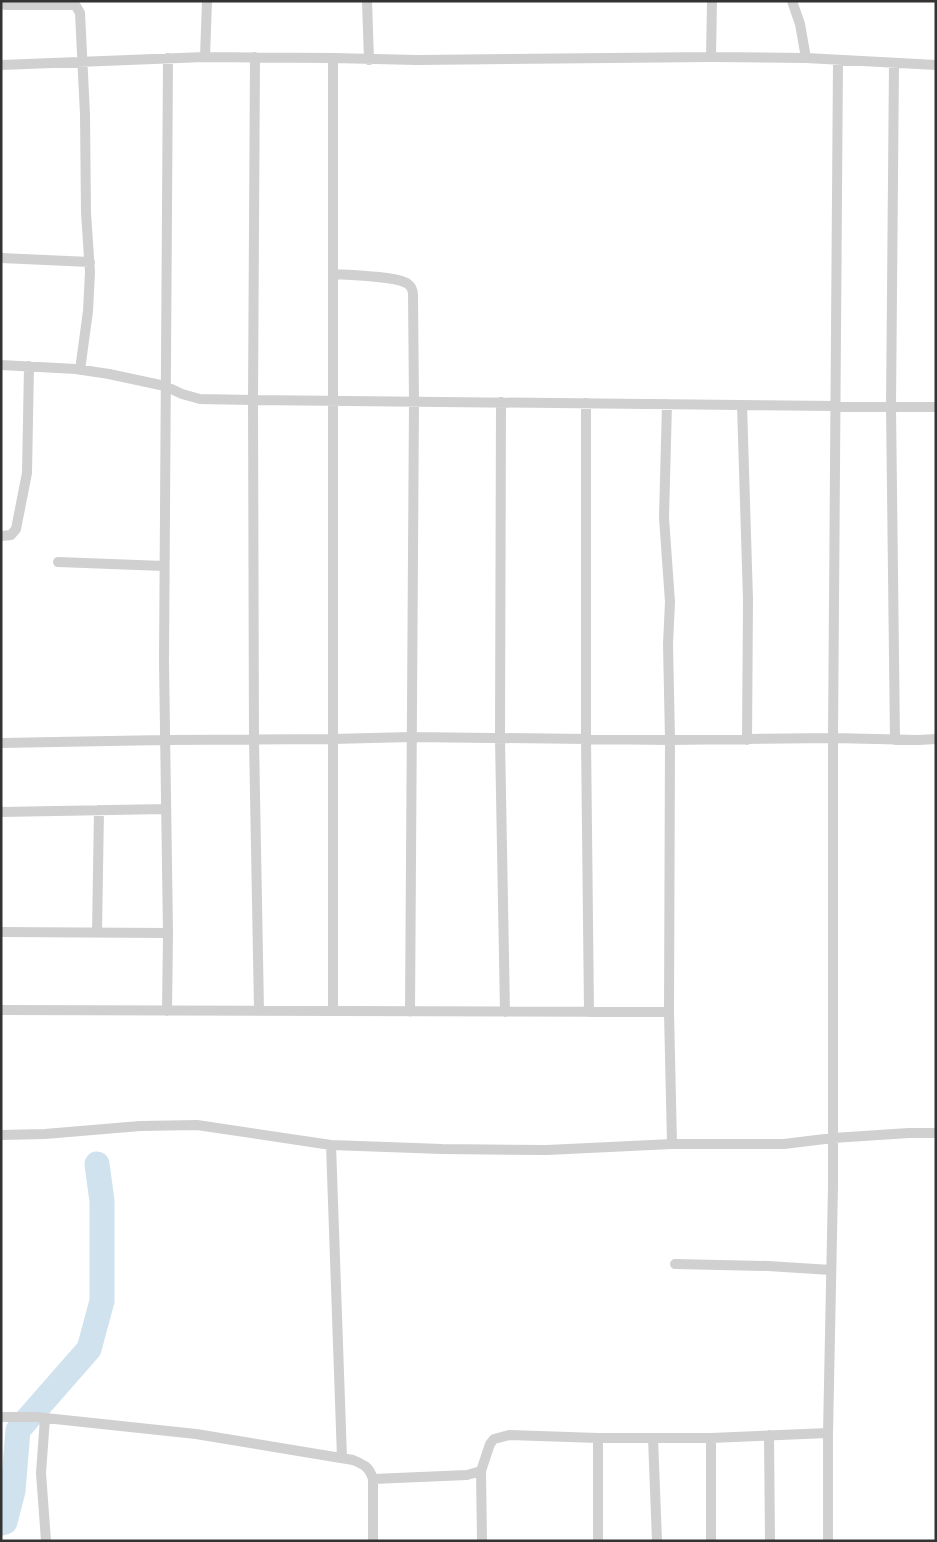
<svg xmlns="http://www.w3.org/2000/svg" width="937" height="1542" viewBox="0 0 937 1542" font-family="'Exo 2',sans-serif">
  <rect width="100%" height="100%" fill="#fff"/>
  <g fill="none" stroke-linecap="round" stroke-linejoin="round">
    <path stroke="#cfe2ee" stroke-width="25" d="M1,1523L5,1522L13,1491L18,1430L89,1349L102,1301V1201L97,1164"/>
    <path stroke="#d0d0d0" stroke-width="10" d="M367,1L369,60
      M792,1L800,24L806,58
      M5,5H72L76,6L80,13L85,115L86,213L90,272L88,311L80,370
      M205,57L207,1
      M255,57L253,400L254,740L259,1010
      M711,57L712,1
      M894,63L891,407L895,740
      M1,65L205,57L333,58L417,60L711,57L806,58L936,65
      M1,258L90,262
      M333,274C349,275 397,276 408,284C412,287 413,291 413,295L414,402L410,1012
      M1,365L76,369L109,374L165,386L182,394L200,399L253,400L936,407
      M501,402L500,739L505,1012
      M586,403V739L589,1012
      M667,404L664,518L670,602L668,644L670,740L669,1012L672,1144
      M742,405L748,600L747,740
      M1,536L11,535L16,529L27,473L29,366
      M58,562L164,566
      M1,743L164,740L332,739L411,737L670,740L833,738L918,740L936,739
      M1,812L166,809
      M1,932L168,933
      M97,933L99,810
      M1,1010L669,1012
      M167,1011L168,933L164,662L168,58
      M333,1011V58
      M1,1135L45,1134L140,1126L197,1125L331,1145
      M675,1264L768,1266L831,1270
      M1,1417H36L196,1434L353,1460C365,1465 369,1467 373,1479V1541
      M45,1418L41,1473L46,1541
      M769,1435L770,1541
      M653,1438L657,1541
      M342,1458L331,1145L442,1149L547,1150L672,1144H784L833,1138L909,1133H936
      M481,1471L482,1541
      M373,1479L467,1475L481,1471L490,1444L494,1439L509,1435L598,1438H711L828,1433
      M598,1541V1438
      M711,1541V1438
      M828,1541V1433L833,1186V738L838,60"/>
  </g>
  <rect width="937" height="1542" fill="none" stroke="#333333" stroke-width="5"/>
</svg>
